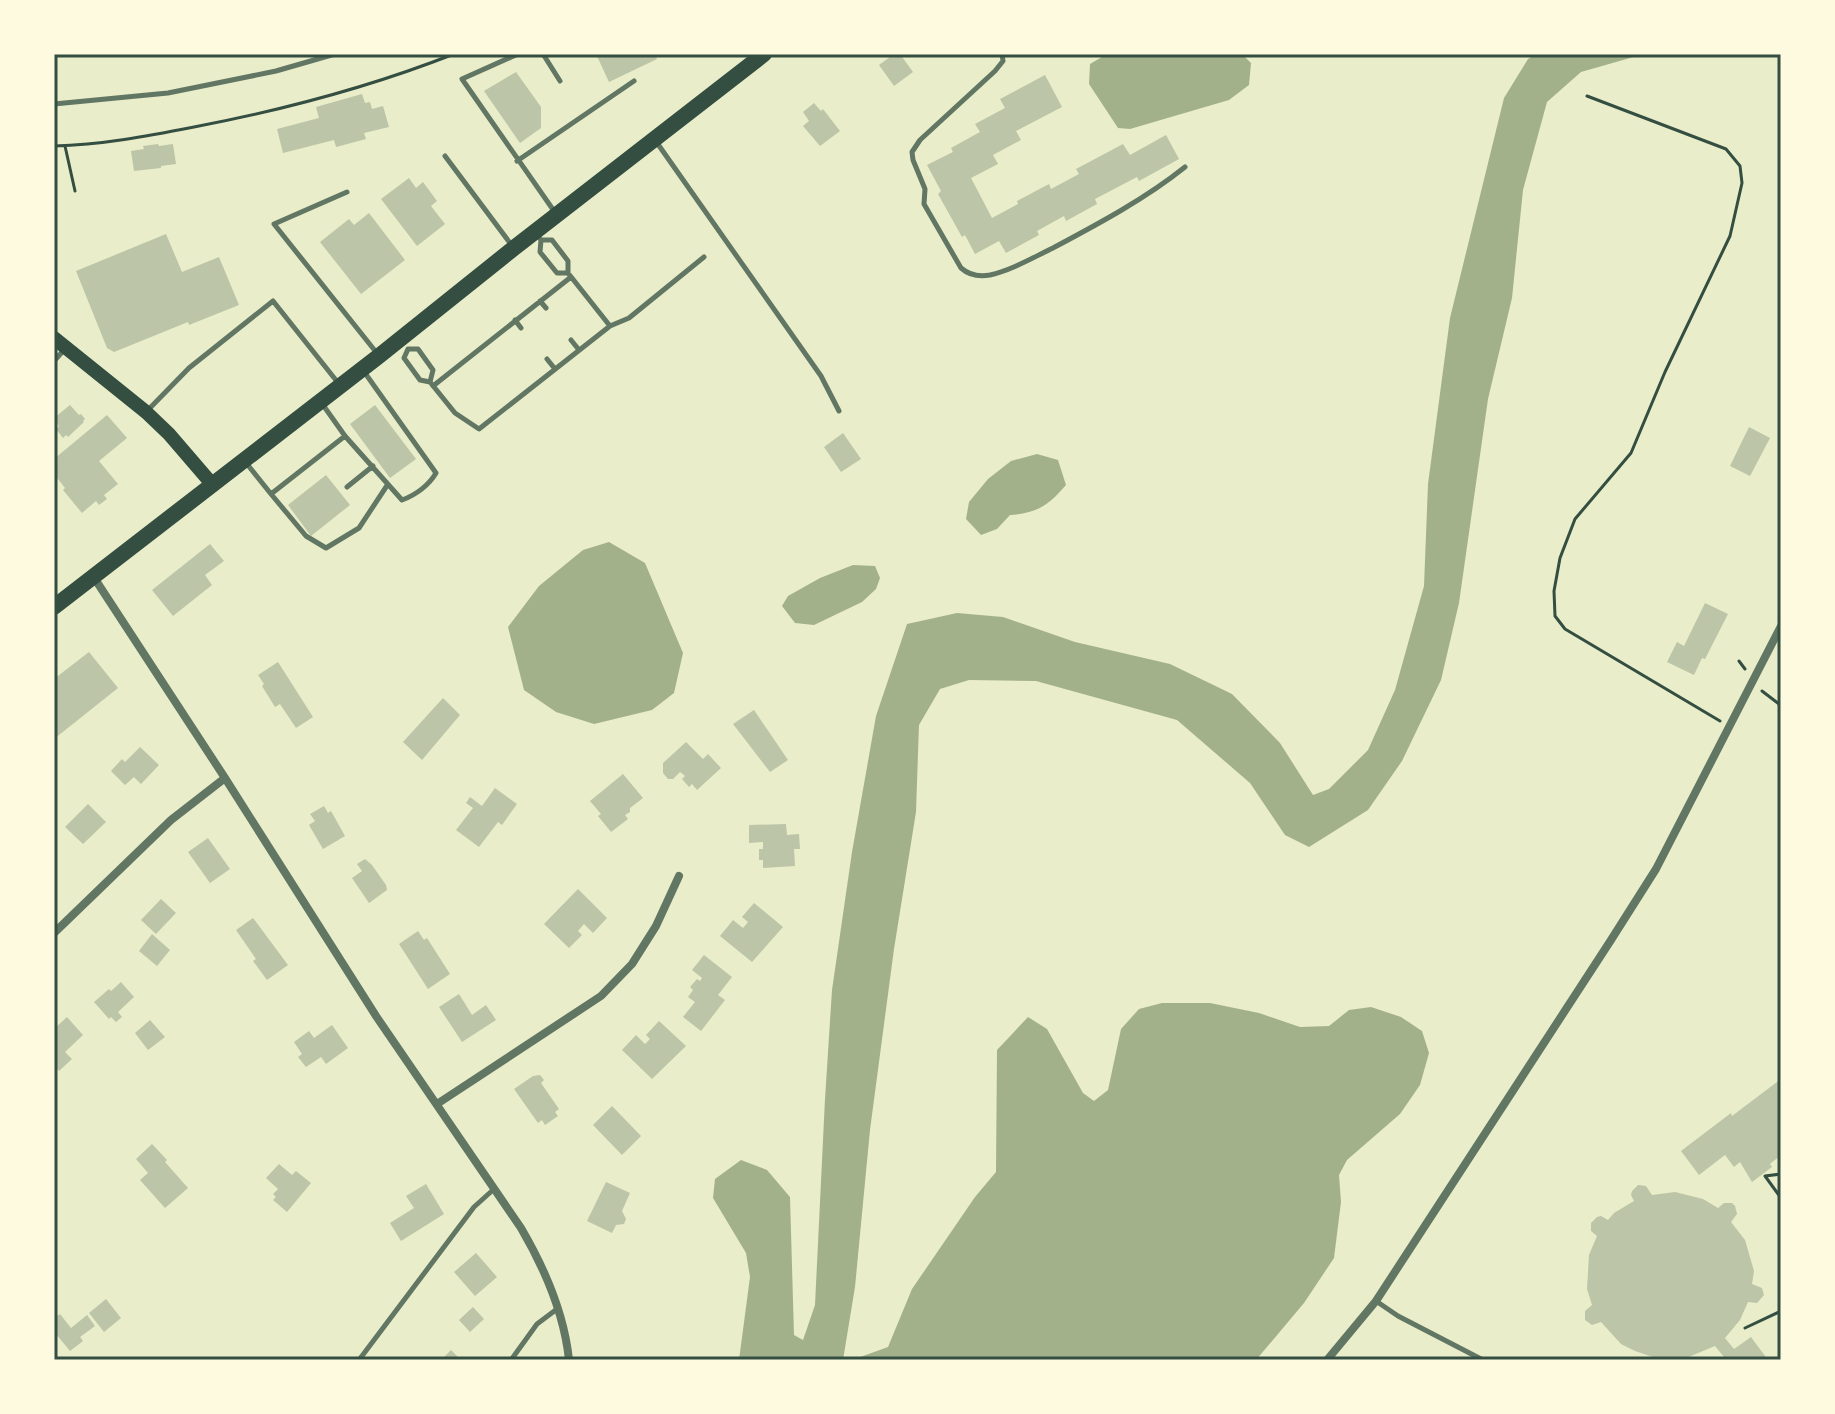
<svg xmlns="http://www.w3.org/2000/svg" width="1835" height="1414" viewBox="0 0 1835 1414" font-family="Jost,sans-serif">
  <rect width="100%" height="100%" fill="#e9edc9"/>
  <path fill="#a3b18a" d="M1107,54H1242L1251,63L1249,85L1229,100L1130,129L1118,128L1089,84L1090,64Z
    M1536,54H1644L1581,72L1547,102L1523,190L1512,298L1488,399L1459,603L1441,680L1402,761L1368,810L1309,847L1285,835L1250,783L1177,720L1036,681L969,680L940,689L919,725L916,812L894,949L870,1130L855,1287L843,1360H739L750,1277L746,1253L713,1198L715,1179L741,1160L767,1170L790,1197L794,1335L803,1340L815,1305L825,1099L832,990L852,852L876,716L907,624L957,613L1003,617L1075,642L1170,664L1232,694L1280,743L1313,795L1329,789L1368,750L1395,690L1424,586L1428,484L1450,318L1504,98L1528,59Z
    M1037,454L1058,460L1066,485C1048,506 1037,513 1010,515L997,529L981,535L966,519L969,502L988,479L1011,461Z
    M609,542L645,563L683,653L674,693L652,710L594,724L556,712L524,690L508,627L539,586L583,550Z
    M853,565L875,566L880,578L876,589L862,602L814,625L795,623L782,606L788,596L820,578Z
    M1162,1003H1210L1259,1013L1300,1027L1329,1026L1349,1010L1371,1007L1401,1017L1422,1031L1429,1053L1420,1085L1400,1114L1347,1160L1339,1175L1341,1202L1334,1258L1304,1303L1256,1360H852L888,1347L912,1289L975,1197L996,1172L997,1050L1028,1017L1047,1029L1083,1093L1094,1101L1108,1090L1121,1029L1139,1009Z"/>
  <path fill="#bcc5a7" d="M596,54H655L657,59L609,82Z
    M894,54H900L913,72L894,86L879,65Z
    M516,72L541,107V128L520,143L484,91Z
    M1045,75L1062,107L1016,131L1021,140L993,155L998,164L971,178L992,218L1018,204L1017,201L1049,184L1051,189L1079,174L1076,169L1123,144L1130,155L1166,135L1179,159L1139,181L1137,177L1095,199L1097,204L1066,221L1064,216L1037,231L1039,235L1006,253L999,241L975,254L965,235L962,237L938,194L941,191L927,165L953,152L951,148L980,132L975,124L1005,108L1000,99Z
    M362,94L365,103L370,102L372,109L383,106L389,127L364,133L366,139L336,147L334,140L283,153L277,129L319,118L316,107Z
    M814,103L821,111L823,109L840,131L820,146L803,126L809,121L803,112Z
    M158,144L159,146L173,144L176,164L161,166V168L134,171L131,151L144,149L143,146Z
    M409,178L416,188L423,182L437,201L431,206L445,224L417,246L381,199Z
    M369,213L405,260L361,294L320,242L349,219L354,225Z
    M166,234L182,272L219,257L239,305L189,325L188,322L114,352L107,348L76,271Z
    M70,405L79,415L81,414L85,419L83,421L84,422L68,437L66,435L63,438L56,429L59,426L54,418Z
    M375,405L416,459L390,478L350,424Z
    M107,415L127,438L99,461L118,484L104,495L107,499L99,505L96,501L82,513L63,490L65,488L54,474V459Z
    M1749,427L1770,438L1750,476L1730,466Z
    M843,433L861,459L841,472L824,447Z
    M326,475L350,505L311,536L288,505Z
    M210,544L224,561L205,575L212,585L173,616L152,590Z
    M1705,603L1728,614L1705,659L1702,658L1694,675L1667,662L1677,642L1684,646Z
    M89,652L118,688L54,739V679Z
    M278,662L313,717L296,728L280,704L275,707L262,686L264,684L258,675Z
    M443,698L460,715L422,760L403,742Z
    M754,710L788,760L770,772L733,724Z
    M686,742L703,759L708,754L721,768L697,790L692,784L689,787L682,779L685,776L680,772L673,779H668L663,773V763Z
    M140,747L159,765L141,784L134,777L125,785L111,771L122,759L125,762Z
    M623,774L643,798L630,808V812L625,815L628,819L611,832L598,816L601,814L590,801Z
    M495,788L517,804L502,825L498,822L479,847L456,830L473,808L466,803L470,797L482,806Z
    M88,804L106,822L83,844L65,827Z
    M324,806L328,813L331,811L345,836L323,849L309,825L315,821L310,814Z
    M786,824L787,835L799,834L800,849H794L795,866L763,868V860H759V849H763V842L749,843V825Z
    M208,838L230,869L210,883L188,852Z
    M365,859L372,865L386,885L387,890L369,903L352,878L362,871L357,864Z
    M578,889L607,918L593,933L584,924L578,931L582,935L569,948L544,924Z
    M161,899L176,913L156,934L141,920Z
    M754,903L783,927L752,962L720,936L733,920L743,928L748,922L742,917Z
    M253,918L288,965L267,980L253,961L256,959L236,930Z
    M418,931L424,940L427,938L450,974L428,989L399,944Z
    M152,934L170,950L157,966L139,951Z
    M704,955L732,977L718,995L725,1000L701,1031L683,1017L695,1002L688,997L693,990L690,987L697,979L700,981L702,978L692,970Z
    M121,982L134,997L118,1012L122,1017L116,1022L111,1017L109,1019L94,1002L109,989L111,991Z
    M459,994L472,1015L486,1005L496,1020L462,1042L439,1007Z
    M67,1017L83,1035L65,1052L72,1059L59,1071L54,1065V1029Z
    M150,1020L165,1037L148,1050L135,1033Z
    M659,1021L686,1046L652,1079L622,1050L636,1035L645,1044L650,1039L646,1035Z
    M332,1025L348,1048L326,1064L321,1057L306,1067L298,1057L302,1054L294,1042L309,1031L314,1038Z
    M540,1075L544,1080L541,1083L559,1109L555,1112L558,1116L545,1125L542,1120L538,1123L514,1089L533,1076Z
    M1781,1079V1155L1770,1164L1772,1167L1752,1182L1740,1162L1734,1167L1725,1155L1699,1175L1681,1151L1731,1113L1732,1116Z
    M612,1106L641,1136L622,1155L593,1125Z
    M152,1144L167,1160L165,1162L188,1188L165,1208L140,1180L148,1173L136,1159Z
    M279,1164L292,1175L296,1171L311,1183L287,1212L273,1200L276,1197L273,1194L278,1189L266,1178Z
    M606,1182L630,1193L622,1211L626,1219L624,1224L616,1225L612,1233L587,1221Z
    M426,1184L444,1214L401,1241L390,1223L414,1208L406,1196Z
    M1638,1185L1646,1186L1652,1195L1675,1192L1703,1199L1718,1208L1724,1203H1732L1735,1206L1737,1214L1731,1222L1745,1240L1754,1271L1752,1284L1762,1288L1764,1295L1757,1303L1748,1302L1740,1320L1725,1338L1734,1349L1751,1337L1768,1360H1720L1724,1357L1715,1346L1686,1358H1676V1360H1656V1358L1635,1351L1621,1344L1601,1322L1592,1325L1585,1320V1311L1592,1305L1587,1289L1589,1255L1597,1236L1591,1231V1223L1597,1217L1601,1216L1608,1220L1614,1213L1634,1201L1631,1195L1632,1191Z
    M476,1253L497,1277L475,1296L454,1272Z
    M106,1299L121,1318L104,1332L89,1313Z
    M473,1307L484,1319L470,1332L459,1320Z
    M60,1314L71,1328L87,1315L95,1326L80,1337L83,1341L70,1351L56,1334L54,1335V1318Z
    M451,1350L461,1360H441Z"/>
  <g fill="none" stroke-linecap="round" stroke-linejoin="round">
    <path stroke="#344e41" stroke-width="3" d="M1587,96L1726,149L1740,166L1742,183L1730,236L1665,372L1631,453L1575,519L1560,558L1554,591L1555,616L1565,629L1720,721
      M54,146C101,145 148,136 194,127C283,110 370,87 454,54
      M65,146L75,191
      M1739,661L1745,669
      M1762,691L1779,704L1781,714
      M1781,1174L1765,1176L1781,1198
      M1745,1328L1781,1311"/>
    <path stroke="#617663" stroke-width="5" d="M518,54L462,79L554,211
      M543,54L560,81
      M1002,54L1003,61L995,71L920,140L912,152L913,160L925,189L924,204L961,268C969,275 979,277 990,275C1012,270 1032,258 1053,248C1098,224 1145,199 1185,167
      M54,104L168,93L276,71L335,54
      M655,140L821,376L839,411
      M445,156L513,247
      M517,161L634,81
      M347,192L274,224L376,352
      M536,234L541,240L540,252L557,273H568V261L552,240H541
      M540,301L546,308
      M515,320L521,328
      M610,326L629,318L704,257
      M571,340L579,350
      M547,359L555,369
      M54,361L64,350
      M430,382L433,370L418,349H408L404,358L420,380L430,382L455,413L479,429L610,326L568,273
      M433,386L571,277
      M323,405L345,436L402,500C416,495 429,485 436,473L365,373
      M147,411L189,368L273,301L339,384
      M247,464L271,494L345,436
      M347,487L373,466
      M271,494L306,536L326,548L359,528L388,484
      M1376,1301L1398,1316L1483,1360
      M359,1360L474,1207L494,1189
      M511,1360L537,1324L557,1309"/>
    <path stroke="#617663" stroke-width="8" d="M93,576L225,778L376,1016L521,1228C545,1269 564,1312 569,1360
      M54,933L171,820L225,778
      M437,1104L601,996L632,964L656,926L679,876
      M1327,1360L1376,1301L1611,940L1656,869L1781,626"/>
    <path stroke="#344e41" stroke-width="14" d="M54,338L146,412L169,434L212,484"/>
    <path stroke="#344e41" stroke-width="16" d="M54,607L379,356L514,248L764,54"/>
  </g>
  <rect width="1835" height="1414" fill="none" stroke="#fefae0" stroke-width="112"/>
  <rect x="56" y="56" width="1723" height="1302" fill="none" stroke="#344e41" stroke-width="3"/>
</svg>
